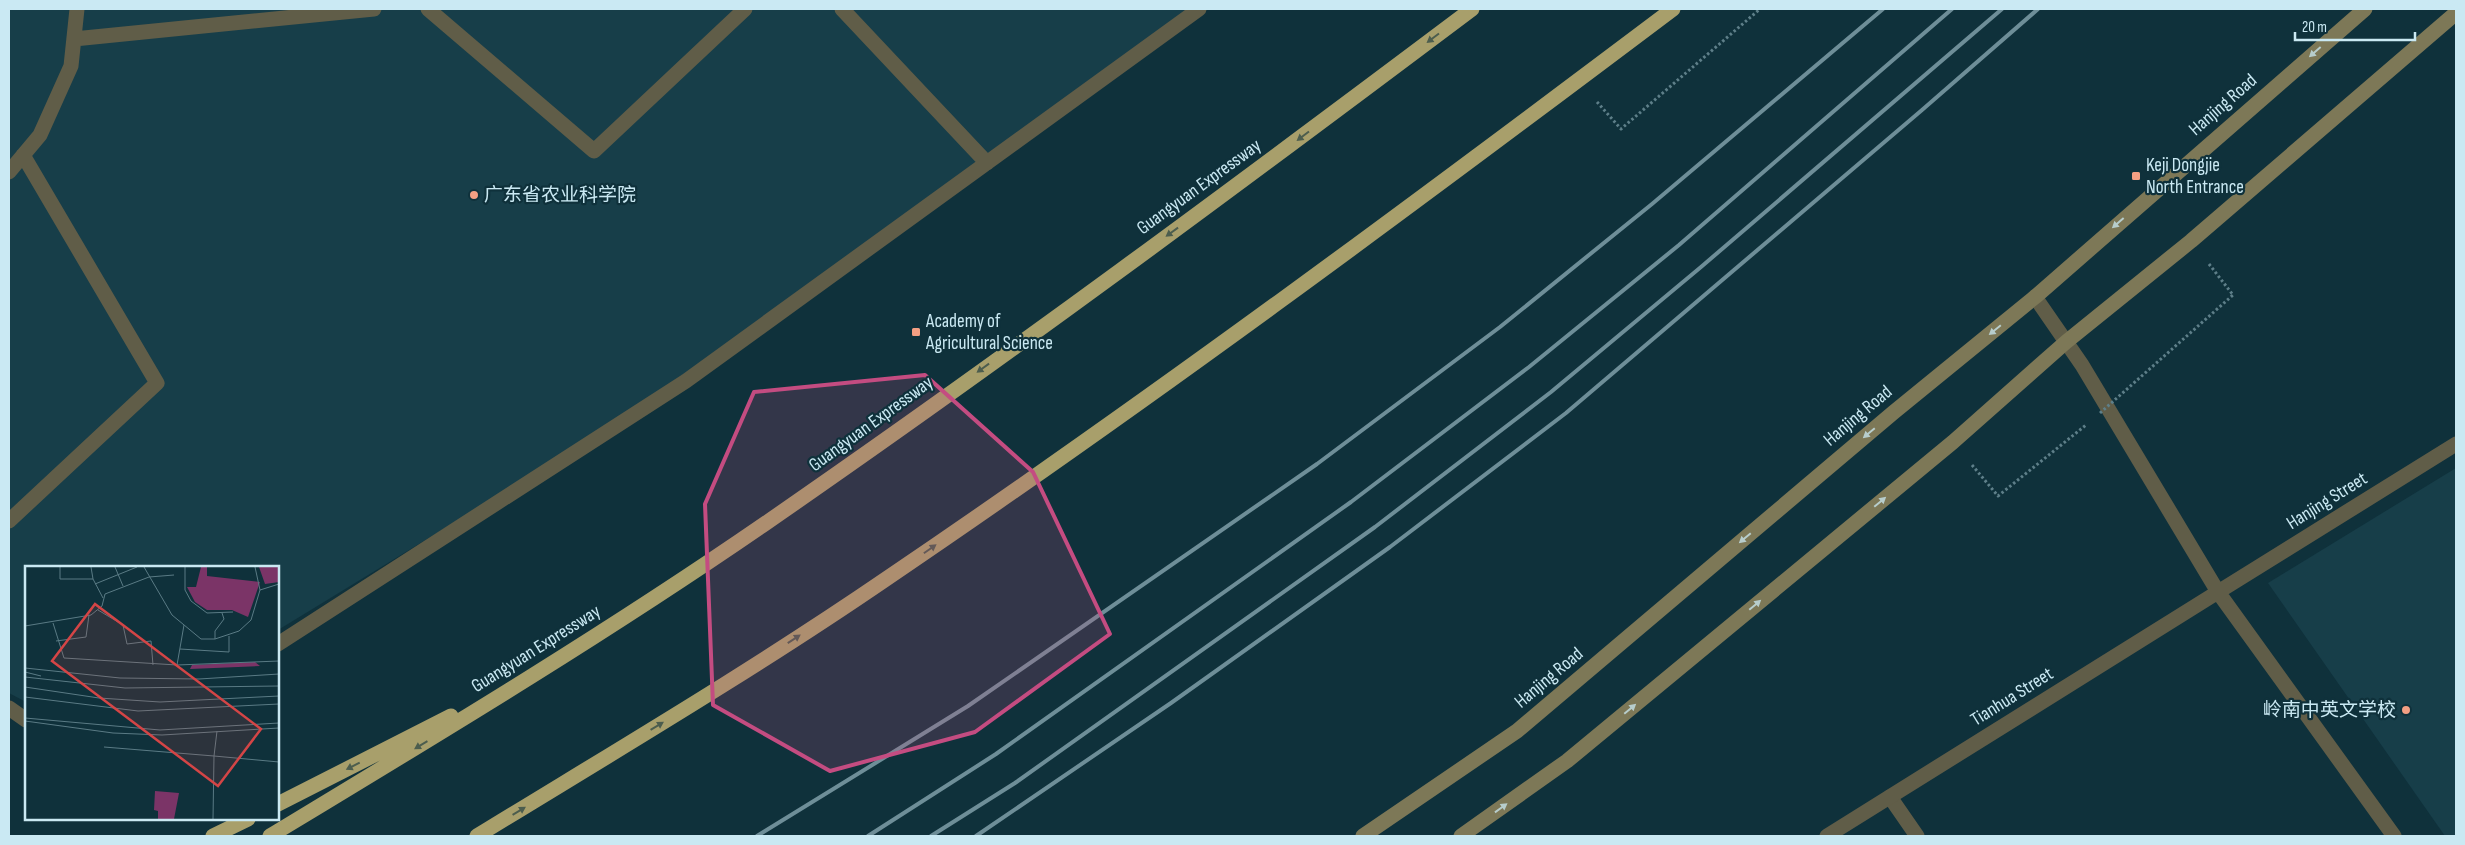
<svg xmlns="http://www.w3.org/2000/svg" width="2465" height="845" viewBox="0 0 2465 845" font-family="'Sofia Sans Condensed','Noto Sans SC',sans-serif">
  <rect width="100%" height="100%" fill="#0f313b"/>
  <path fill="#173e49" d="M9,9H1191L686,381L278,630V568H26V702L9,693Z
    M2456,468V836H2445L2268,583Z"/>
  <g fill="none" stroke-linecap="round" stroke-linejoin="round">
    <path stroke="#5e7f89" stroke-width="3" stroke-dasharray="2.5 2.5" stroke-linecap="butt" d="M1597,102L1621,129L1760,9
      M2209,264L2233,295
      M1972,465L1998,496L2086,425"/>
    <path stroke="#605d48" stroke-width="15" d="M1890,797L1917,836"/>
    <path stroke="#605d48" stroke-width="15" d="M428,9L594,151L745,9
      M842,9L987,163
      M74,39L374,9
      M9,172L40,135L71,66L77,9
      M9,521L157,383L23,155
      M278,644L686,381L1199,9
      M9,708L26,720
      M1827,836L2218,592L2082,365L2035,297
      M2394,836L2218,592L2456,444"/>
    <path stroke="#7d7857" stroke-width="15" d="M1363,836L1517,731L1894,412L2035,297L2365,9
      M1461,836L1567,761L1953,442L2066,342L2191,241L2456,13"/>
    <path stroke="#a89f6b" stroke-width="15" d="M278,804L451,716
      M213,836L248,819
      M270,836C437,735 605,634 766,523C1005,358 1239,184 1472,9
      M477,836C614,752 753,670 886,579C1153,398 1414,204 1673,9"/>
    <path stroke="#6e8e98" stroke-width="4" d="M757,836L968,706L1317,464L1500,327L1652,204L1883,9
      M868,836L996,754L1351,502L1529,367L1679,245L1952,9
      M931,836L1015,783L1375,527L1551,392L1701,267L2002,9
      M976,836L1171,703L1390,547L1566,413L1922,110L2038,9"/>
    <path stroke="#5e7f89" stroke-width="3" stroke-dasharray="2.5 2.5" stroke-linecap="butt" d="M2100,413L2233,295"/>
  </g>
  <defs><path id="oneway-solid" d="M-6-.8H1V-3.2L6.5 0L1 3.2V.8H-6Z" transform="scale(1.25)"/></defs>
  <g fill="#4c5d4e">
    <use href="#oneway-solid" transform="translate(1433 38) rotate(143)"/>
    <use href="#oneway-solid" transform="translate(1303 136) rotate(143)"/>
    <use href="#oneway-solid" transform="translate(1172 232) rotate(144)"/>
    <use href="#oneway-solid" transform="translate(983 368) rotate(144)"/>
    <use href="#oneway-solid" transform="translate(930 549) rotate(-35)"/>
    <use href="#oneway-solid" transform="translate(794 639) rotate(-33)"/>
    <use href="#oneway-solid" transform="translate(657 726) rotate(-31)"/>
    <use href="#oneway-solid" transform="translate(421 745) rotate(149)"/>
    <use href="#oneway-solid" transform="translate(353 766) rotate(153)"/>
    <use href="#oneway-solid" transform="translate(519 811) rotate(-31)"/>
  </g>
  <g fill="#b7cdcc">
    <use href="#oneway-solid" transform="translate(2315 52) rotate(139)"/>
    <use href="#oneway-solid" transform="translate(2118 223) rotate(139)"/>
    <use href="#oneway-solid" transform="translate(1995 330) rotate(141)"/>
    <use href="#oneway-solid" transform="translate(1869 433) rotate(140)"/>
    <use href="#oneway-solid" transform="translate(1880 502) rotate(-40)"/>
    <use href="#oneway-solid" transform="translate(1745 538) rotate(140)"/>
    <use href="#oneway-solid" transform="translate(1755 605) rotate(-40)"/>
    <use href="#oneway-solid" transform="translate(1630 709) rotate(-40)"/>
    <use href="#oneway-solid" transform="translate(1501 808) rotate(-36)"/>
  </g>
  <path fill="#c44c81" fill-opacity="0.2" stroke="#c44c81" stroke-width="4" stroke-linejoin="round" d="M925,375L1033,472L1110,634L975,732L830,771L713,705L705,504L754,392Z"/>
  <g fill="#f39f83" stroke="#0f313b" stroke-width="2">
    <rect x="2131" y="171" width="10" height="10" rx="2.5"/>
    <circle cx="474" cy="195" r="5"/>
    <rect x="911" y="327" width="10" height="10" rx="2.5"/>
    <circle cx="2406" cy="710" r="5"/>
  </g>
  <g text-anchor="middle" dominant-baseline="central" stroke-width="4.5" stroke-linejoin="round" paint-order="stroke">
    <g font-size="19" fill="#cae9f3" stroke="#0f313b">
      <text transform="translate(2223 105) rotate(-41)">Hanjing Road</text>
      <text transform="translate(1199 187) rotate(-36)">Guangyuan Expressway</text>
      <text transform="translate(1858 416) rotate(-40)">Hanjing Road</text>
      <text transform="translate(871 424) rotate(-36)">Guangyuan Expressway</text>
      <text transform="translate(2327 501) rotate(-32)">Hanjing Street</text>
      <text transform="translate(536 649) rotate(-32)">Guangyuan Expressway</text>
      <text transform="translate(1549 678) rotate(-40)">Hanjing Road</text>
      <text transform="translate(2012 697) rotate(-32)">Tianhua Street</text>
    </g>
    <g font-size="19" fill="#cae9f3" stroke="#0f313b" text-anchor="start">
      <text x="2146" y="165">Keji Dongjie<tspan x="2146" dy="22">North Entrance</tspan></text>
      <text x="484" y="195">广东省农业科学院</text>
      <text x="926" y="321">Academy of<tspan x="926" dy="22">Agricultural Science</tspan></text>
      <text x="2396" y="710" text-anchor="end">岭南中英文学校</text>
    </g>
  </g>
  <g transform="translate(25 566)">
    <rect width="254" height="254" fill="#0f313b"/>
    <path d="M176,1H182V10L235,16L223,51L207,44H182L170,36L162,21H171ZM234,1H254V16L240,18ZM230,96L235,100L165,103L167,99ZM130,225L154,227L149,253H133V245L129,244Z" fill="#7b3467"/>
    <path fill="none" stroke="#5a7b85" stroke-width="1" d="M35,1V13H68M66,1L68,13L78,32M90,1L98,20M119,1L147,49L176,73H190L214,65L226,54L235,24L230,1M160,1V24L166,35L182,47L208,46M70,18L112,1M235,24L254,18M73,44L98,59L102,78L126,75L128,99M28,57L39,92L152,99L254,95M0,60L66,49L77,40L80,28L124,11L149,9M190,73V65L199,53L197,47M31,75L61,71L64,49M155,83L204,86V70M152,99L159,59M0,102L95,112L174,113L254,108M0,106L16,110M0,111L100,122L254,120M0,121L74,132L135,136L254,130M0,131L113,145L254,138M0,152L135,164L254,157M0,155L88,167L137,169L254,162M79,181L189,190L192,165M188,253L189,190L254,196"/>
    <path fill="#d44546" fill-opacity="0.15" stroke="#d44546" stroke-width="2.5" d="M70,38L236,163L193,220L27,95Z"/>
    <rect width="254" height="254" fill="none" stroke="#cae9f3" stroke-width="2.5"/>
  </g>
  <rect width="2465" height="845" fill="none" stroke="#cae9f3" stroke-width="20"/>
  <path d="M2295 32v8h120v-8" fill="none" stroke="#cae9f3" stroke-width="2.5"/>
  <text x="2302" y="32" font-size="15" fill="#cae9f3" stroke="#0f313b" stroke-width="4" paint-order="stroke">20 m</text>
</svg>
